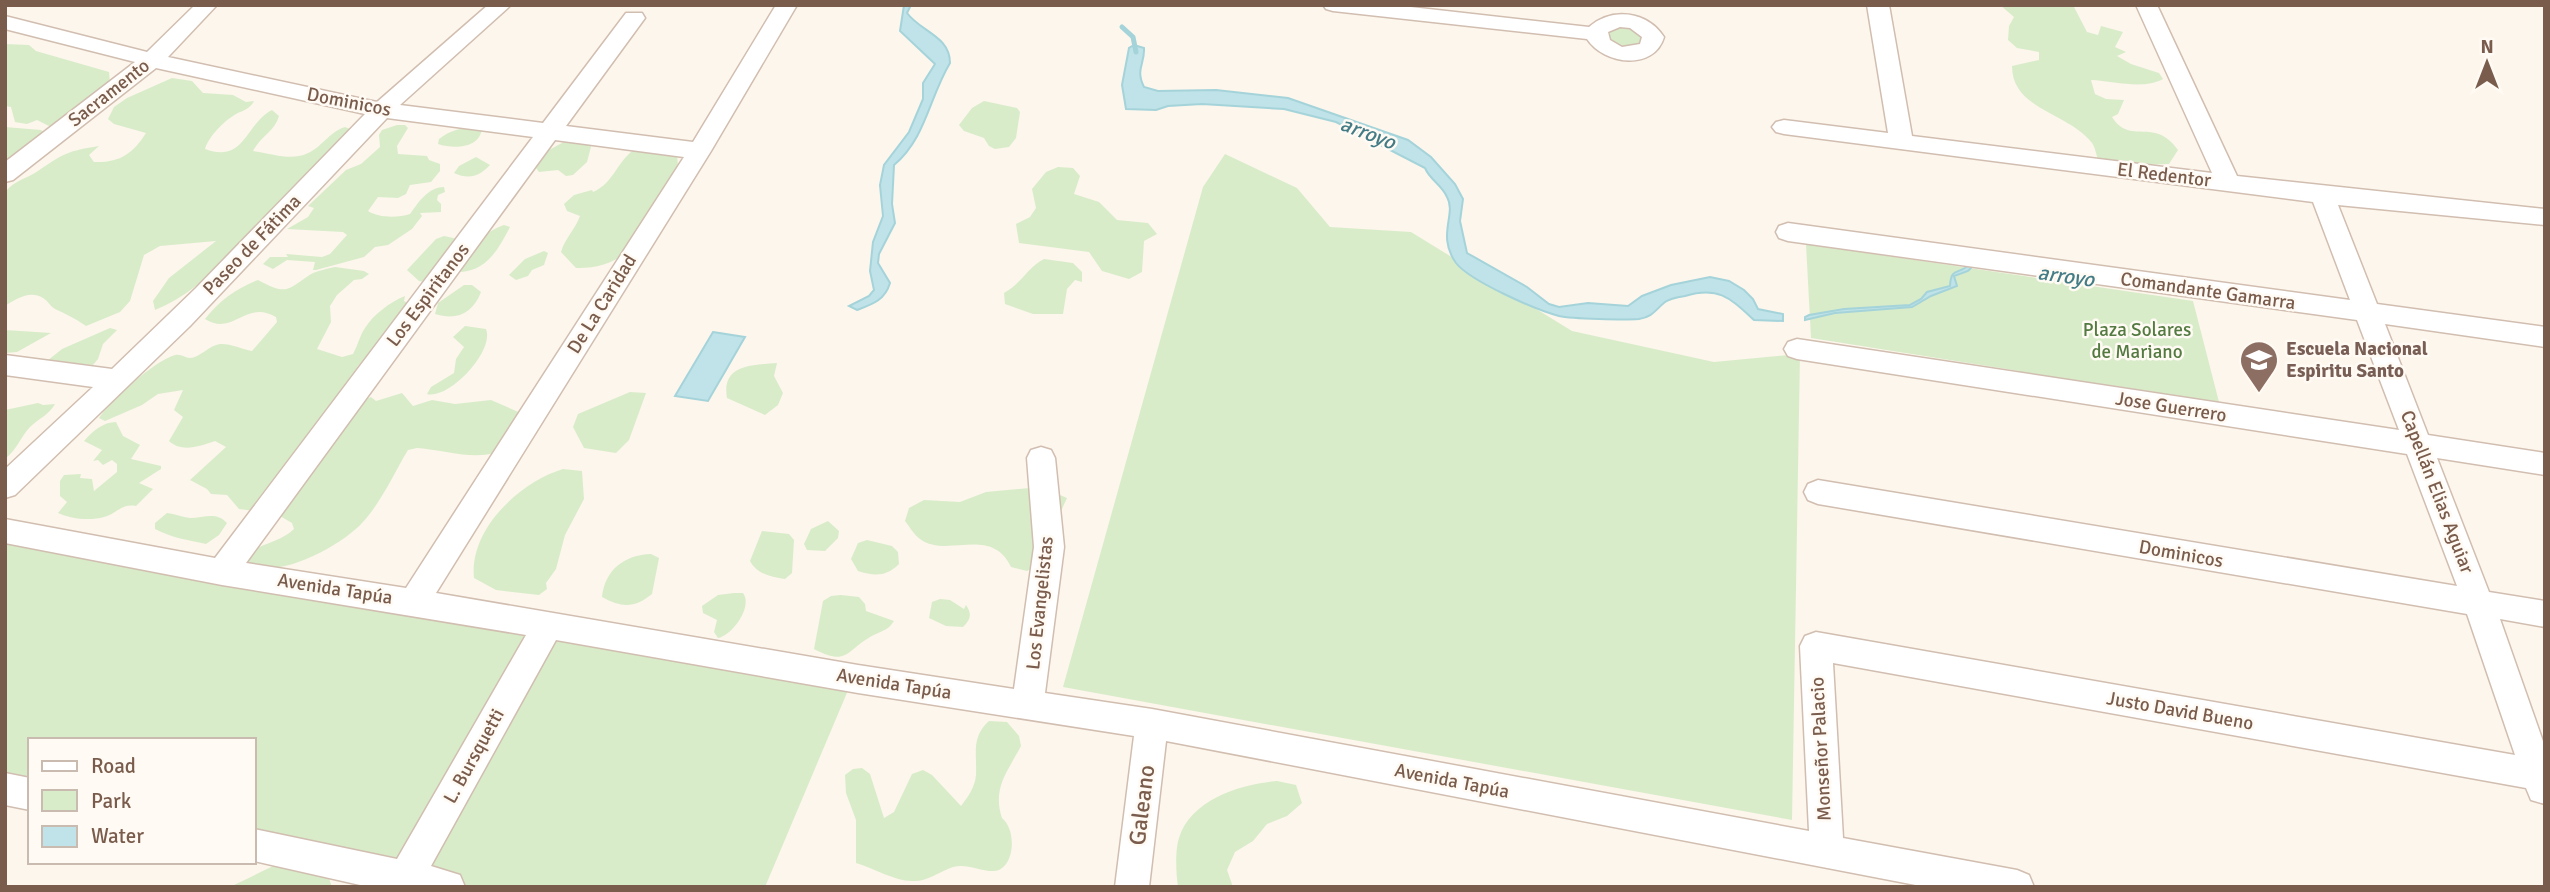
<svg xmlns="http://www.w3.org/2000/svg" width="2550" height="892" viewBox="0 0 2550 892" font-family="Signika,sans-serif">
  <rect width="100%" height="100%" fill="#fdf6ec"/>
  <path fill="#d8ecc9" d="M2000,5H2073L2087,32L2098,35L2101,26L2123,32L2115,47L2126,52L2117,56L2131,64L2159,73L2163,79C2143,90 2114,81 2091,80L2095,94L2106,99L2124,100L2118,114L2112,117C2130,146 2154,116 2178,150L2169,164L2139,165L2098,159C2096,154 2095,147 2092,143C2069,113 2012,110 2012,66L2039,60V52L2017,48L2008,40L2009,26L2014,17Z
    M1629,26L1642,37L1640,43L1623,47L1608,40L1607,32L1613,27Z
    M5,44L29,45L36,51L109,72L110,83L55,129L37,120L27,124L15,122L11,107L5,106Z
    M172,78L192,81L203,93L233,95L246,102L254,101C250,109 244,110 236,114C224,121 209,136 205,149C245,164 245,124 272,110L279,116C275,131 260,137 253,151C281,155 300,165 322,143C329,137 335,130 345,127L350,129V134C327,157 300,177 280,202C243,240 205,290 155,310L153,301L169,278L216,241L160,246L144,255L130,301L120,312L86,326C76,319 66,314 55,309C50,306 48,301 43,298C30,290 16,299 5,306V192C15,180 26,179 38,171C64,153 68,151 99,146L89,155L94,162C119,163 133,154 146,133L114,124L108,119L114,107L127,98Z
    M984,101L1017,108L1020,112L1016,138L1009,147L995,149L989,146L984,138L964,131L959,125L972,108Z
    M397,125H405L408,128L397,146L398,154L427,156L429,160L440,164V171L431,182L410,185L406,194L398,198L378,197L368,211C379,218 397,218 410,214C418,203 428,187 444,187L445,192L438,195L437,200L441,204V212L420,213L422,216L412,229L388,245L375,247L364,257L316,270H313L315,262L287,260L273,269L263,264L270,257H288L286,254L322,257L330,254L347,235L343,232L287,229L308,217L314,208L308,206L346,170L361,164L380,147L379,135L382,130Z
    M5,127L41,130L48,135L44,144L5,160Z
    M477,128V131L482,129C479,149 453,149 438,144L439,139C451,130 462,127 477,128Z
    M573,137L592,143L587,162L573,175L566,176L558,170L539,172L536,168L549,150Z
    M635,149L677,156C681,181 668,182 657,198C650,209 647,227 639,239C625,260 599,269 576,268L561,252C565,238 575,230 580,216L567,211L564,204L574,195L592,190L593,192C614,183 617,161 635,149Z
    M1225,154L1297,188L1330,227L1411,232L1572,331L1714,362L1800,354L1792,820L1063,687L1203,187Z
    M476,157L490,165C480,176 469,180 454,173L459,166Z
    M1058,167L1073,168L1080,176L1074,194L1099,202L1117,220L1148,223L1157,234L1144,241L1142,272L1129,279L1102,271L1089,252L1019,243L1016,224L1030,217L1036,208L1032,189L1046,172Z
    M504,225L510,227C498,250 487,270 461,272C464,249 484,232 504,225Z
    M444,236L458,239L456,243L440,258L441,268L425,282L419,281L407,270L436,239Z
    M1806,244L2193,301L2219,402L2108,385L2109,395L2021,380L2019,371L1811,338Z
    M544,251L548,253L544,265L532,270L528,276L516,280L509,275L525,259Z
    M1044,259L1073,263L1082,272V282L1075,280L1067,289L1063,314H1033L1005,304L1004,293C1021,284 1027,268 1044,259Z
    M335,267L364,271L369,274L362,279L354,280L337,295L330,306L331,322L317,349L342,357L353,354C358,345 360,335 365,328C373,315 390,302 405,296L404,301L411,305L384,346L358,366L346,391L255,511L239,509L227,495L211,494L207,489L190,480L226,447L215,441C200,446 182,453 169,441L183,417L174,410L183,390L158,394L142,405L105,421L99,418C111,400 154,361 175,355C182,354 185,358 190,358C199,358 210,345 220,344C229,343 242,349 252,351L277,322L276,317C245,299 233,337 205,319C219,301 237,288 258,280C284,294 286,292 308,276C315,271 326,269 335,267Z
    M464,285H472L481,292C473,313 457,321 435,314L438,303Z
    M465,326L486,329C495,351 449,400 427,394L431,387L454,373L456,359L464,347L453,337Z
    M110,328L117,330L103,344L98,359L93,365L47,361L62,349Z
    M5,330L51,333L17,352L5,353Z
    M777,363L774,376L783,393L778,405L765,415L727,398C721,364 753,365 777,363Z
    M630,392L646,393L629,440L616,453L584,448L573,427L578,414Z
    M402,393L413,406L432,400L455,404L491,400L523,414C518,424 514,436 508,444C489,466 442,449 417,448L408,450C394,473 381,503 362,523C341,546 271,585 242,561C254,543 279,544 294,529L292,523L280,516L362,401L371,397L376,401Z
    M38,403L43,405L55,404C49,415 38,419 30,427C20,438 18,448 5,459V410Z
    M116,422L123,436L140,445L131,459L161,466V469L139,483L153,489L136,506C122,503 116,514 104,517C91,521 70,519 58,513L67,502L60,496V481L64,475L81,474L80,478L92,479L94,491L117,472V464L112,460L103,465L98,460L93,461L102,450L84,441C93,431 103,422 116,422Z
    M563,469L582,471L584,499L565,535L556,569L546,583L547,589L539,595L496,590L474,578C469,529 520,482 563,469Z
    M1041,487L1067,498L1035,567L1027,571L1011,567C991,525 947,559 920,539C914,535 909,526 905,521L909,508L924,500L960,502L986,492Z
    M167,513C175,514 182,517 190,518C204,518 216,511 227,523L219,535L206,544C188,540 172,538 155,529V523Z
    M828,521L839,531L838,538L825,551L807,550L804,544L811,529Z
    M5,531L849,688L765,887H448L323,861L332,887H230L296,855L254,845V740H30V794L5,789Z
    M762,531L789,534L794,540L792,573L785,579C771,577 757,574 750,561Z
    M867,540L892,546L898,552L899,564C886,577 874,576 858,571L851,559L858,543Z
    M651,554L659,558L652,594C635,608 622,608 602,597C605,570 624,555 651,554Z
    M734,593H743C753,606 733,635 718,638L714,632L717,620L703,613L702,606L718,595Z
    M841,595L859,597L865,604L866,611L894,621C888,631 880,631 870,637C845,652 847,666 814,649L823,601L831,596Z
    M940,599L950,600L964,609L966,605C972,614 971,619 963,627L946,626L929,618L932,602Z
    M989,721L1007,722L1019,736L1021,746C1008,771 992,788 1002,818C1017,830 1015,868 995,871C981,872 967,863 953,867C938,872 928,882 912,881C894,881 874,868 856,863V820L846,793L845,775L853,769L862,768L870,774L884,818L894,812L912,774L923,770L932,775L961,806C968,797 975,787 976,775C977,753 971,737 989,721Z
    M1277,781L1296,785L1302,803L1287,816L1267,824L1253,841L1235,852L1227,870L1233,887H1178C1176,874 1175,850 1179,838C1191,799 1242,784 1277,781Z"/>
  <path fill="#bfe3e8" stroke="#a5d3da" stroke-width="2" d="M904,5H911L907,13C921,32 950,36 950,63C929,98 926,138 894,165L892,204L895,223L879,254L878,263L890,283C885,300 873,304 857,310L849,306L869,296L874,290L870,271L873,242L883,216L880,185L884,165L909,132L923,99V83L935,64L900,31Z
    M1134,45L1144,48C1145,64 1135,69 1144,87L1158,91L1216,90L1288,98L1408,140L1431,157L1455,184L1463,199L1460,221L1467,253L1527,287L1549,304L1559,307L1588,303L1628,306L1642,296L1671,285L1710,277L1729,281L1744,290L1753,299L1758,309L1783,314V321L1754,320C1730,298 1719,286 1685,296C1679,297 1669,299 1665,302C1655,310 1653,317 1639,319C1626,320 1572,319 1559,316C1536,310 1470,281 1456,263C1436,235 1457,214 1447,197C1442,185 1430,180 1425,168L1336,122L1284,109L1202,104L1168,106L1156,110L1126,109L1122,85L1129,48Z
    M1969,264H1975L1968,271L1954,276L1957,286L1931,296L1912,307L1835,313L1805,320V317L1809,315L1844,309L1910,305L1921,299L1927,292L1950,286C1951,265 1960,276 1969,264Z
    M713,332L745,337L708,401L675,396Z"/>
  <g fill="none" stroke-linecap="round" stroke-linejoin="round">
    <path stroke="#a5d3da" stroke-width="5" d="M1122,27L1133,37L1136,52"/>
    <defs>
      <path id="minor" d="M195,5H217L168,57L377,102L488,5H511L400,105L543,123L626,13H642L645,18L566,126L693,142L776,5H797L711,151L436,593L858,665L1014,689L1034,547L1027,458L1031,450L1041,447L1051,450L1055,458L1064,547L1045,693L1152,709L1809,831L1800,646L1805,636L1816,632L2515,755L2467,614L1818,504L1808,500L1804,492L1808,484L1818,480L2457,586L2407,454L1797,359L1788,356L1784,349L1788,342L1797,339L2399,430L2357,320L1788,241L1779,238L1776,232L1779,226L1788,223L2350,300L2313,202L1784,134L1776,132L1772,127L1776,122L1784,120L1888,133L1867,5H1889L1912,136L2212,173L2136,5H2157L2237,176L2545,209V225L2338,205L2377,304L2545,327V347L2385,324L2428,435L2545,453V475L2437,458L2489,592L2545,601V627L2500,619L2545,747V804L2531,800L2526,788L1833,663L1843,838L2017,870L2029,875L2034,887H1926L1166,741L1149,887H1115L1134,736L858,693L556,640L431,866L460,875L465,887H369L254,861V829L397,859L526,635L222,585L5,543V519L215,558L533,137L387,118L190,326L15,495L5,498V469L93,387L5,375V355L112,369L196,288L365,114L156,68L13,180L5,182V162L135,62L5,29V16L147,52ZM555,140L684,157L406,588L246,563Z
        M1323,5H1393L1589,27C1612,7 1647,11 1664,37C1654,71 1604,65 1587,39L1333,11L1326,9ZM1620,27L1630,28L1642,37L1640,44L1622,47L1610,40L1608,32Z
        M5,773L30,778V810L5,805Z"/>
    </defs>
    <use href="#minor" stroke="#d1beb0" stroke-width="3"/>
    <use href="#minor" fill="#fff" fill-rule="evenodd"/>
  </g>
  <defs>
    <symbol id="school-pin" viewBox="-11 -11 22 30"><path d="M0 17L-7.5 6A9.5 9.5 0 1 1 7.5 6Z" fill="#8d6e63" stroke="#fffaf3"/><path d="M0-5L7-2L0 1L-7-2ZM-4 1L0 2.5L4 1V4Q0 6-4 4Z" fill="#fff"/></symbol>
  </defs>
  <g fill-rule="evenodd">
    <use href="#school-pin" x="2237" y="338" width="44" height="60"/>
  </g>
  <g text-anchor="middle" dominant-baseline="central" stroke-width="5" stroke-linejoin="round" paint-order="stroke">
    <g font-size="19" fill="#7a5c4d" stroke="#fffaf3">
      <text transform="translate(109 93) rotate(-38)">Sacramento</text>
      <text transform="translate(349 102) rotate(11)">Dominicos</text>
      <text transform="translate(2164 175) rotate(7)">El Redentor</text>
      <text transform="translate(252 245) rotate(-46)">Paseo de Fátima</text>
      <text transform="translate(2208 291) rotate(8)">Comandante Gamarra</text>
      <text transform="translate(428 295) rotate(-53)">Los Espiritanos</text>
      <text transform="translate(602 304) rotate(-58)">De La Caridad</text>
      <text transform="translate(2171 407) rotate(9)">Jose Guerrero</text>
      <text transform="translate(2437 492) rotate(69)">Capellán Elias Aguiar</text>
      <text transform="translate(2181 554) rotate(10)">Dominicos</text>
      <text transform="translate(335 589) rotate(9)">Avenida Tapúa</text>
      <text transform="translate(1040 603) rotate(-84)">Los Evangelistas</text>
      <text transform="translate(894 684) rotate(9)">Avenida Tapúa</text>
      <text transform="translate(2180 711) rotate(10)">Justo David Bueno</text>
      <text transform="translate(1821 749) rotate(-93)">Monseñor Palacio</text>
      <text transform="translate(474 756) rotate(-61)">L. Bursquetti</text>
      <text transform="translate(1452 781) rotate(11)">Avenida Tapúa</text>
    </g>
    <g font-size="19" fill="#537a41" stroke="#fffaf3">
      <text x="2137" y="330">Plaza Solares<tspan x="2137" dy="22">de Mariano</tspan></text>
    </g>
    <g font-size="19" font-weight="bold" fill="#785e54" stroke="#fffaf3" text-anchor="start">
      <text x="2286" y="349">Escuela Nacional<tspan x="2286" dy="22">Espiritu Santo</tspan></text>
    </g>
    <g font-size="21" font-style="italic" fill="#437c86" stroke="#fffaf3">
      <text transform="translate(1368 133) rotate(21)">arroyo</text>
      <text transform="translate(2066 276) rotate(8)">arroyo</text>
    </g>
    <g font-size="23" fill="#7a5c4d" stroke="#fffaf3">
      <text transform="translate(1142 805) rotate(-83)">Galeano</text>
    </g>
  </g>
  <rect width="2550" height="892" fill="none" stroke="#7a5c4d" stroke-width="14"/>
  <rect x="28" y="738" width="228" height="126" fill="#fffaf3" stroke="#cabbb1" stroke-width="2"/>
  <rect x="42" y="761" width="35" height="10" fill="#ffffff" stroke="#cabbb1" stroke-width="2"/>
  <text x="91" y="773" font-size="21" fill="#7a5c4d">Road</text>
  <rect x="42" y="790" width="35" height="21" fill="#d8ecc9" stroke="#cabbb1" stroke-width="2"/>
  <text x="91" y="808" font-size="21" fill="#7a5c4d">Park</text>
  <rect x="42" y="826" width="35" height="21" fill="#bfe3e8" stroke="#cabbb1" stroke-width="2"/>
  <text x="91" y="843" font-size="21" fill="#7a5c4d">Water</text>
  <g transform="translate(2487 63)" stroke="#fffaf3" stroke-width="5" paint-order="stroke">
  <path d="M0-5L12 26L0 18L-12 26Z" fill="#7a5c4d"/>
  <text y="-10" font-size="19" font-weight="bold" text-anchor="middle" fill="#7a5c4d">N</text>
  </g>
</svg>
